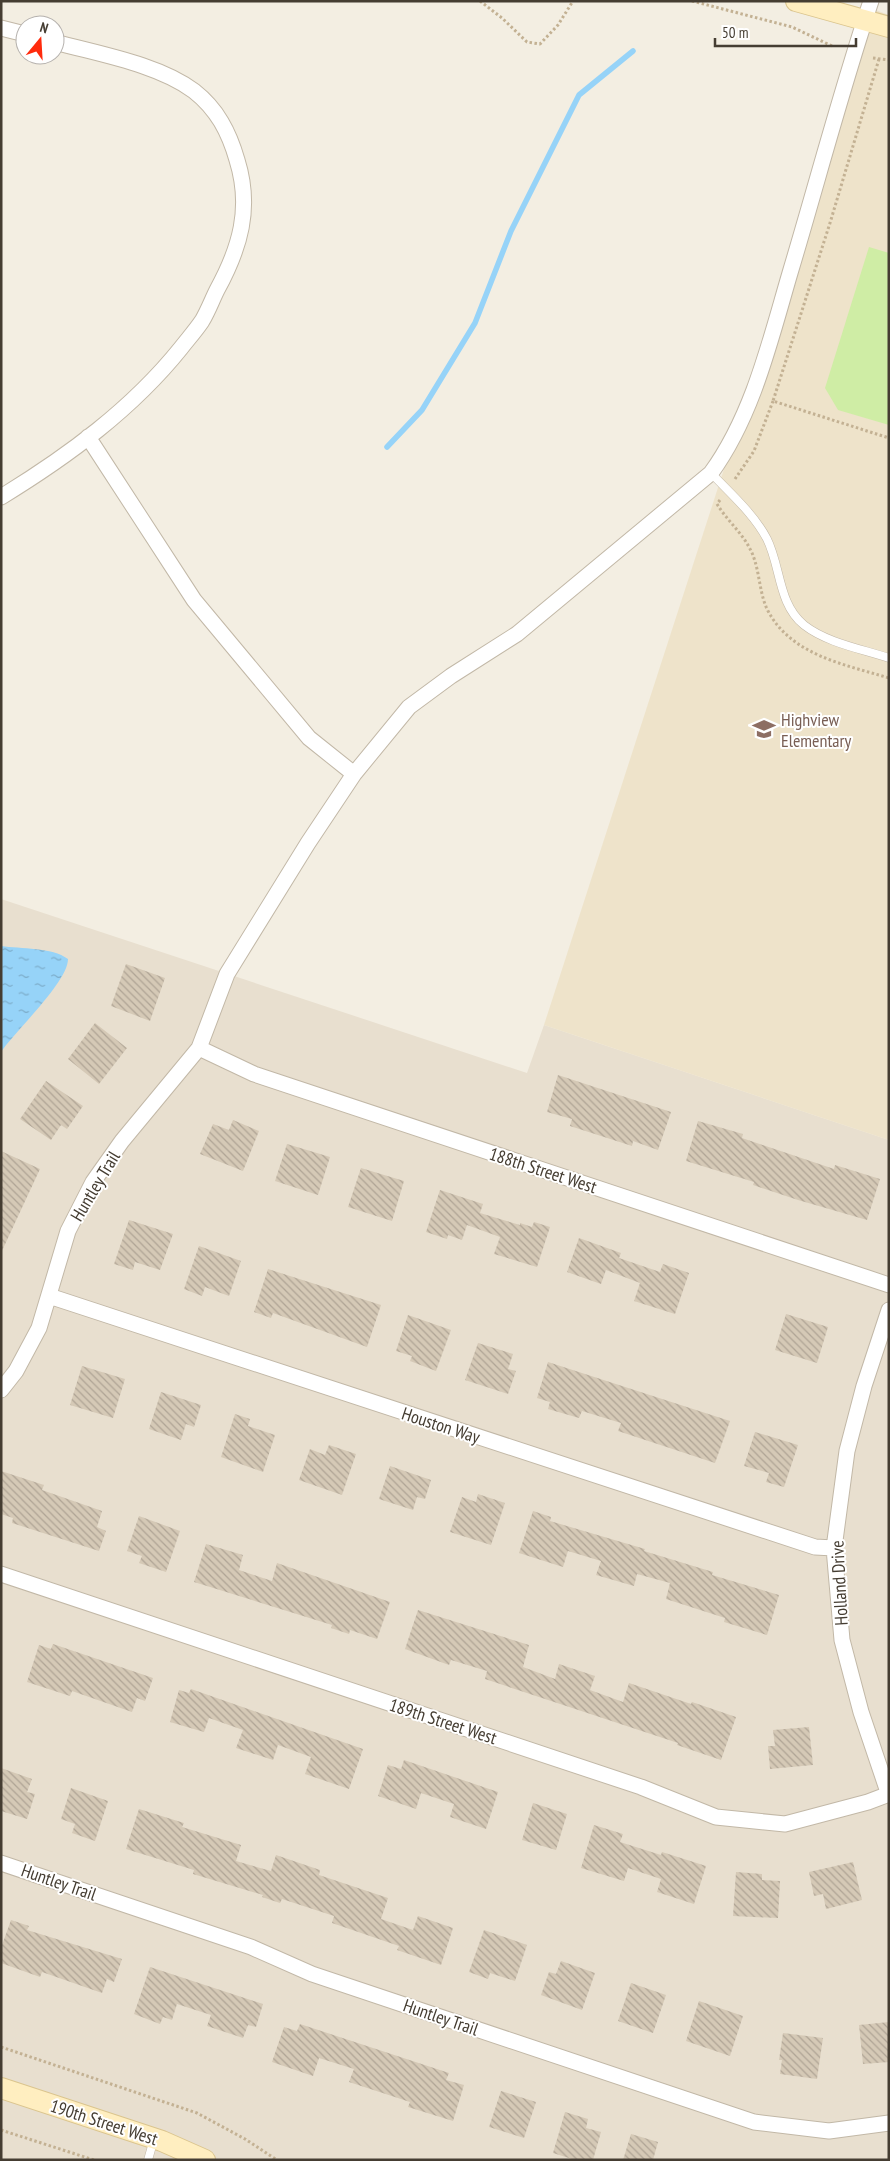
<svg xmlns="http://www.w3.org/2000/svg" width="890" height="2161" viewBox="0 0 890 2161" font-family="'PT Sans Narrow',sans-serif">
  <defs>
    <pattern id="water-ripples" width="26" height="14" patternUnits="userSpaceOnUse" patternTransform="scale(1.25)"><rect width="26" height="14" fill="#96d3f8"/><path d="M2 4q2-2 4 0t4 0M15 11q2-2 4 0t4 0" fill="none" stroke="#7cacc9"/></pattern>
    <pattern id="building-back-hatch" width="6" height="6" patternUnits="userSpaceOnUse" patternTransform="scale(1.25)"><rect width="6" height="6" fill="#d5c9b6"/><path d="M-1 5l2 2M0 0l6 6M5-1l2 2" fill="none" stroke="#afa495"/></pattern>
  </defs>
  <rect width="100%" height="100%" fill="#f3eee2"/>
  <path fill="#e8dfcf" d="M1,899L527,1073L544,1025L889,1140V2160H219L173,2145L205,2160H1Z"/>
  <path fill="#eee3ca" d="M873,9L889,15V1140L544,1025Z"/>
  <path fill="#cfeda5" d="M869,247L889,253V425L838,410L825,388Z"/>
  <path fill="url(#water-ripples)" d="M1,946C21,949 52,947 68,959C68,982 16,1030 1,1052Z"/>
  <g fill="none" stroke-linecap="round" stroke-linejoin="round">
    <path stroke="#96d3f8" stroke-width="5.5" d="M387,447L422,410L475,323L511,231L579,95L633,51"/>
  </g>
  <path fill="url(#building-back-hatch)" d="M126,964L165,978L150,1021L111,1006Z
    M95,1023L127,1048L99,1084L68,1059Z
    M558,1075L671,1112L658,1150L633,1141L632,1146L570,1126L572,1119L547,1112Z
    M46,1081L83,1106L67,1129L61,1125L51,1140L20,1119Z
    M233,1120L259,1131L243,1171L200,1154L213,1124L229,1130Z
    M698,1121L743,1134L742,1138L834,1169L835,1165L880,1179L867,1220L798,1200L753,1185L754,1182L686,1161Z
    M287,1144L330,1157L318,1195L275,1181Z
    M1,1151L40,1169L1,1253Z
    M361,1168L404,1181L392,1221L348,1207Z
    M440,1190L483,1204L480,1213L520,1225V1223L532,1227L534,1222L550,1227L537,1267L494,1254L500,1237L467,1225L462,1240L448,1235L447,1239L426,1232Z
    M129,1220L173,1234L160,1270L135,1262L133,1270L114,1264Z
    M579,1238L621,1253L619,1258L660,1272L663,1264L689,1273L675,1314L634,1301L640,1283L606,1270L601,1284L567,1272Z
    M199,1246L241,1261L229,1296L205,1287L202,1296L184,1289Z
    M268,1269L381,1305L367,1347L273,1313L271,1318L254,1312Z
    M786,1314L828,1327L817,1363L775,1350Z
    M408,1315L451,1330L436,1371L410,1361L412,1356L396,1351Z
    M478,1343L513,1354L508,1369L516,1371L508,1394L465,1380Z
    M548,1362L730,1421L715,1463L618,1431L621,1423L582,1411L579,1418L548,1409L550,1402L537,1398Z
    M82,1366L125,1379L113,1418L70,1405Z
    M161,1392L201,1405L194,1427L186,1424L181,1440L149,1429Z
    M235,1414L250,1419L248,1426L275,1435L263,1472L221,1457Z
    M755,1432L798,1445L784,1487L766,1482L769,1473L744,1466Z
    M329,1445L356,1454L342,1495L299,1480L310,1449L325,1455Z
    M390,1466L431,1480L425,1499L417,1497L413,1510L379,1499Z
    M1,1471L44,1485L42,1490L102,1511L97,1527L106,1531L99,1551L12,1523L13,1518L1,1514Z
    M478,1494L505,1503L491,1545L450,1532L462,1497L476,1502Z
    M533,1511L551,1517L550,1521L645,1549L644,1551L713,1572L712,1575L779,1595L767,1635L724,1622L725,1618L666,1599L670,1583L637,1574L634,1586L596,1575L601,1561L568,1551L563,1567L519,1553Z
    M139,1516L180,1531L166,1572L139,1563L142,1556L127,1551Z
    M206,1544L243,1555L239,1570L272,1581L277,1563L390,1602L377,1639L350,1630L349,1634L331,1628L332,1625L194,1582Z
    M418,1610L529,1645L523,1667L555,1679L559,1664L595,1676L590,1690L623,1702L629,1683L691,1704L692,1702L736,1717L721,1760L677,1745L678,1743L485,1679L487,1671L451,1660L449,1665L405,1649Z
    M53,1644L153,1678L145,1701L137,1698L132,1712L72,1691L70,1696L27,1682L39,1645L51,1649Z
    M191,1689L363,1749L349,1789L305,1774L311,1757L278,1745L273,1760L236,1748L243,1730L209,1718L204,1732L170,1722L179,1690L189,1693Z
    M809,1727L813,1765L770,1769L768,1746H775L773,1730Z
    M404,1760L498,1792L486,1829L450,1817L454,1804L421,1793L416,1809L378,1796L388,1765L401,1769Z
    M1,1768L32,1779L27,1792L35,1794L27,1819L1,1811Z
    M71,1788L108,1801L95,1841L72,1833L75,1824L61,1819Z
    M533,1803L567,1814L556,1850L522,1840Z
    M139,1809L184,1823L182,1827L241,1845L236,1861L271,1871L276,1855L320,1870L319,1875L388,1898L381,1919L413,1930L418,1916L453,1928L441,1965L397,1950L399,1946L332,1923L334,1916L282,1899L280,1903L262,1897L263,1895L193,1874L194,1870L126,1849Z
    M594,1825L623,1834L620,1842L661,1855L662,1852L706,1866L694,1904L657,1892L661,1879L628,1868L624,1881L581,1868Z
    M853,1862L862,1900L826,1909L823,1894L814,1896L809,1872Z
    M736,1872L762,1874V1880L780,1881L778,1918L733,1916Z
    M11,1920L29,1926L27,1930L122,1959L114,1982L107,1979L102,1993L42,1972L40,1977L1,1963V1948Z
    M484,1930L527,1945L515,1981L490,1973L488,1979L469,1972Z
    M561,1961L595,1973L582,2010L541,1995L549,1972L556,1974Z
    M150,1967L263,2004L256,2027L248,2025L243,2038L207,2026L211,2015L177,2004L172,2020L163,2017L160,2024L134,2014Z
    M631,1983L666,1995L653,2033L618,2021Z
    M699,2001L743,2016L730,2056L686,2041Z
    M889,2022V2062L863,2064L859,2025Z
    M300,2024L449,2073L446,2080L464,2085L453,2121L408,2107L410,2102L349,2082L354,2069L319,2058L313,2076L272,2062L284,2027L297,2031Z
    M783,2033L823,2038L817,2079L780,2074L782,2060H779Z
    M501,2091L536,2102L524,2138L489,2127Z
    M565,2112L588,2119L586,2128L601,2132L593,2160H575L553,2153Z
    M631,2134L658,2142L653,2160H623Z"/>
  <g fill="none" stroke-linecap="round" stroke-linejoin="round">
    <defs>
      <path id="lane" d="M711,473C730,493 754,514 767,539C781,567 778,604 804,625C827,643 862,649 889,658
        M148,2160L154,2139"/>
      <path id="street" d="M1,28L25,34
        M88,437L194,600L309,738L354,774
        M1,497C68,456 132,409 181,348C188,339 196,330 202,321C208,311 212,300 217,290C240,248 252,208 237,160C229,132 217,109 194,91C158,64 98,54 55,42
        M199,1048L254,1074L889,1285
        M49,1296L815,1547L834,1548
        M889,1310L864,1386L847,1451L834,1548L842,1640L861,1712L889,1795
        M1,1390L16,1371L39,1328L68,1231L93,1182L122,1141L199,1048L227,974L308,843L354,774L409,707L451,676L517,634L711,473C753,415 770,341 790,273C817,183 841,91 871,1
        M1,1574L641,1787L716,1817L785,1824L868,1802L889,1794
        M1,1863L251,1947L312,1974L754,2122L829,2131L889,2123"/>
      <path id="secondary" d="M796,1L889,27
        M1,2088L162,2141L205,2160"/>
    </defs>
    <use href="#lane" stroke="#c2b8a7" stroke-width="9"/>
    <use href="#street" stroke="#c2b8a7" stroke-width="17"/>
    <use href="#secondary" stroke="#dbc58e" stroke-width="22"/>
    <path stroke="#c3b193" stroke-width="3" stroke-dasharray="2.5 2.5" stroke-linecap="butt" d="M480,1L502,18L527,42L540,44L558,25L573,1
      M692,1L792,27L832,46
      M873,58L889,60
      M879,59L830,223L773,401L889,438
      M735,479L754,451L773,401
      M720,500L717,504C726,519 741,532 749,547C760,566 758,589 767,609C790,655 843,664 889,678
      M1,2047L197,2113L245,2139L277,2160
      M1,2130L94,2160"/>
    <use href="#lane" stroke="#fff" stroke-width="8"/>
    <use href="#street" stroke="#fff" stroke-width="15"/>
    <use href="#secondary" stroke="#ffeec0" stroke-width="20"/>
  </g>
  <defs>
    <symbol id="school-bare" viewBox="-9 -9 18 18"><path d="M0-5L7-2L0 1L-7-2ZM-4 1L0 2.5L4 1V4Q0 6-4 4Z" fill="#8d6e63" stroke="#fff" stroke-width="2.5" paint-order="stroke"/></symbol>
  </defs>
  <g fill-rule="evenodd">
    <use href="#school-bare" x="748" y="713" width="32" height="32"/>
  </g>
  <g text-anchor="middle" dominant-baseline="central" stroke-width="4" stroke-linejoin="round" paint-order="stroke">
    <g font-size="18" fill="#785e54" stroke="#fff" text-anchor="start">
      <text x="781" y="719">Highview<tspan x="781" dy="21">Elementary</tspan></text>
    </g>
    <g font-size="18" fill="#453d32" stroke="#fff">
      <text transform="translate(543 1170) rotate(18)">188th Street West</text>
      <text transform="translate(95 1186) rotate(-59)">Huntley Trail</text>
      <text transform="translate(441 1425) rotate(18)">Houston Way</text>
      <text transform="translate(839 1583) rotate(-93)">Holland Drive</text>
      <text transform="translate(443 1721) rotate(18)">189th Street West</text>
      <text transform="translate(59 1882) rotate(19)">Huntley Trail</text>
      <text transform="translate(441 2017) rotate(19)">Huntley Trail</text>
      <text transform="translate(104 2122) rotate(18)">190th Street West</text>
    </g>
  </g>
  <rect width="890" height="2161" fill="none" stroke="#453d32" stroke-width="5"/>
  <g transform="translate(40 40) rotate(18)"><circle r="24" fill="#ffffff" stroke="#b5b1ad"/>
  <path d="M0-4L9 19L0 12L-9 19Z" fill="#ff2b0d"/>
  <text y="-8" font-size="14" font-weight="bold" text-anchor="middle" fill="#453d32">N</text>
  </g>
  <path d="M715 38v8h141v-8" fill="none" stroke="#453d32" stroke-width="2.5"/>
  <text x="722" y="38" font-size="15" fill="#453d32" stroke="#ffffff" stroke-width="4" paint-order="stroke">50 m</text>
</svg>
